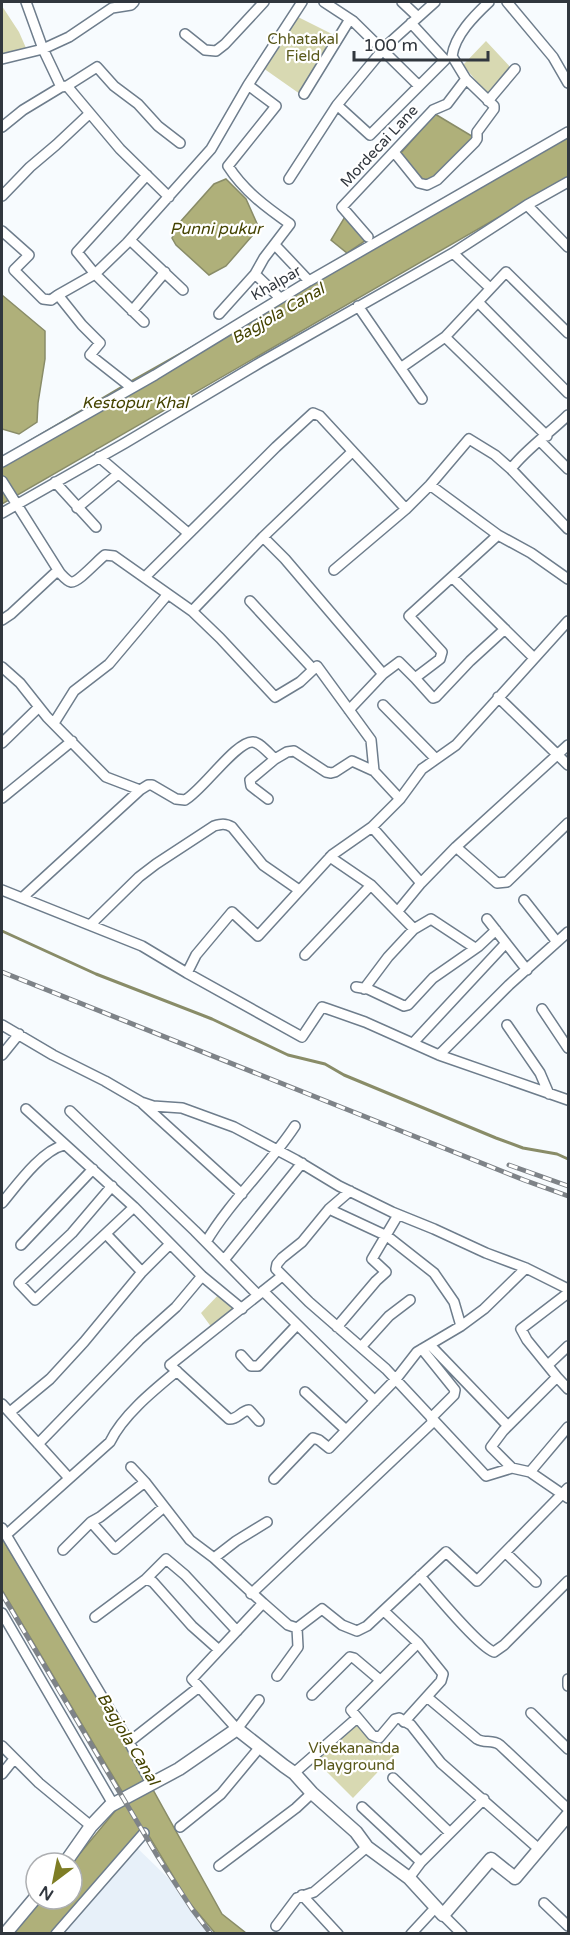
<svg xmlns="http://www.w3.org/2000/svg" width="570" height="1935" viewBox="0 0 570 1935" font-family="'Varela Round',sans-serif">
  <rect width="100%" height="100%" fill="#f7fbfe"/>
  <path fill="#e7f0f9" d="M133,1844L225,1933L54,1934Z"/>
  <path fill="#d8d9b2" d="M2,6L19,32L26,48L2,56Z
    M296,16L338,37L300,94L263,68Z
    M486,41L512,69L488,95L463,65Z
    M223,1290L239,1309L212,1328L201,1313Z
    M356,1719L395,1754L353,1798L312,1757Z"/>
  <path fill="#afb07a" stroke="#898c68" stroke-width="1.5" d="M435,114L475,138L428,185L400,154Z
    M568,135V177L2,504V457L133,380Z
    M226,179L246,199L259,228L226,266L209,275L176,245L172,238L181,221L214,184Z
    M346,215L366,240L347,253L331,240Z
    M2,295L45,331V359L38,403L37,422L19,434L2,429Z
    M2,1538L132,1752L222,1914L246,1933H215L188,1901L146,1831L54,1933H13L42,1899H72V1863L126,1798L2,1590Z"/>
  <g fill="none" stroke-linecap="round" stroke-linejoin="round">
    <path stroke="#898c68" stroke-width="3" d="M2,931L96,974L212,1019L288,1055L325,1064L344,1075L496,1138L523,1148L557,1154L568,1159"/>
    <defs>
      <path id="minor" d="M26,2L43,49L61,87L67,86L120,149L169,197
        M324,2L353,21L419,86
        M402,2L418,17
        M507,2L553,57L568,83
        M411,23L445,60L370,135L337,105L386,46L435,2
        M185,34L205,50L216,51L225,44L264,2
        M2,59L43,49L69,37L112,8L131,5L134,2
        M67,86L97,67L114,86L138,104L158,126L180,143
        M304,94L350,19
        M488,101L515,69
        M2,127L23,110L61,87
        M394,152L419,183L427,185L437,180L475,142L477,139V132L494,109V106L466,79L452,56C455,35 474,16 489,2
        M289,179L337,105
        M2,196L30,167L56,145L89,114
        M527,205L568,247
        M2,231L29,255L14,270L43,299L51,300L58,295L82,325L100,343L90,355L132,388
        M368,237L342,207L433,110L447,104L466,79
        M130,240L183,290
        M275,245L309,281
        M453,253L490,288
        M255,274L280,298
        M58,295L95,274L77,252L147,175
        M478,302L568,393
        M358,306L422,399
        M132,311L165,272
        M219,314L255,274L264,258L290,224C266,207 244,191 228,166L276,106L248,85
        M144,322L95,274L127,243L211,149L248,85L302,2
        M445,337L547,436
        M402,367L445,337L506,272L568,333
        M540,441L568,469
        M99,457L188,533
        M2,462L155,375L309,281L568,132
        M511,469C525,450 551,432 568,415
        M2,481L60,573
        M55,482L96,527
        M430,485L498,535L531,553L568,579
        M77,508L118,474
        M2,513L125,443L261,362L453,253L527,205L568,182
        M263,537L285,559L383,674
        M334,570L406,509L430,485L469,439L495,455L511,469L568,529
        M145,577L276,447L313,413L320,416L406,509
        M453,578L534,658
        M250,601L313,669
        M192,611L263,537L352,452
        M2,620L11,614L55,573H60C62,575 67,581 71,582C78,583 98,560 105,555L114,556L192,611L220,638L275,697L300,682L317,666L371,740L374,771L400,799
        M568,621L456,745L422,769L400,799L372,827L332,855L258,936L232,912L196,955L187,973L302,1037L322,1007L328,1009L365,1022L439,1055L568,1100
        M2,667L20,683L47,717L106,777L140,790L148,785H152L176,799L185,800C202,791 237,740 253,742C261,743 269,754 275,759L287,752L294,751L326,772L331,773L335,772L352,761L374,771
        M415,678L433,698L436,697L470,661L505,629
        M498,697L568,765
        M383,705L436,759
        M349,710L383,674L399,662L415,678L440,659L442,652L409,616L498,535
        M54,723L74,691L109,664L168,594
        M2,743L39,707
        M2,798L72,741
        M268,799L251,786L250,780L275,759
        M372,827L421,883
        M456,847L497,883L507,882L568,823
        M330,857L371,885L414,929L431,919L475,948
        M2,890L142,946L187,973
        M22,898L140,790
        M524,900L557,942
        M398,911L421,883L456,847L568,745
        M487,919L527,970
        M90,925L139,877L156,864L214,826C221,824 225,823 232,827L263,865L299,890
        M305,955L371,885
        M356,987L368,989L404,1006L408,1005L433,978L479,946L496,930
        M364,989L388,957L414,929
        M542,1009L568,1048
        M2,1025L53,1055L105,1081L141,1102L153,1106L182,1108L234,1127L296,1160L339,1186L392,1212L434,1229L486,1253L526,1268L568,1289
        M507,1025L540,1073L549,1094
        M413,1043L506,943
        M2,1055L19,1034
        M439,1055L509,985L568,932
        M143,1104L242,1194
        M26,1109L134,1207L202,1276L242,1309
        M70,1111L195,1231L258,1295
        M112,1186L72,1233L19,1283L35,1300L134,1207
        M350,1191L329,1209L302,1242L282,1258L277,1264L276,1269L309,1302L386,1369L486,1476L512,1468L530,1472L568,1498
        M2,1203C17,1185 41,1151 64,1145
        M329,1209L387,1236L434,1273L454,1302L461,1326
        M106,1234L142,1272L170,1244
        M206,1242C231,1200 268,1167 295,1126
        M21,1245L93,1169
        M224,1260L302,1163
        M263,1291L375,1401
        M337,1327L376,1281L386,1272L372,1259L398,1215
        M430,1345L508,1426
        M361,1347L389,1316L410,1300
        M422,1349L455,1390L454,1395L431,1418
        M241,1355L251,1366H258L297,1325
        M548,1365L568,1346
        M557,1377L527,1340L521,1329L568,1293
        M305,1392L346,1430
        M2,1404L69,1478
        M10,1412L50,1379L84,1342L142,1272
        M259,1421L249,1410C241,1411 237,1420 229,1419L170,1365L282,1276
        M38,1444L139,1340L176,1307L202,1276
        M131,1467L145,1482L190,1540L214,1558L263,1603L192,1679L237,1729L259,1700
        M512,1468L491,1447L503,1431L557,1377L568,1389
        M530,1472L568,1427
        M274,1479L313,1438L319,1440L329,1448L396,1379L417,1352L461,1326L484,1309L526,1268
        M91,1522L100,1517L145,1482
        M2,1528L129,1742L199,1687
        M6,1535L110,1442C123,1415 154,1390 177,1371
        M63,1550L91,1522L115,1549L164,1507
        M506,1553L536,1582
        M214,1558L236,1541L267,1522
        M420,1576C434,1592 478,1646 494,1652L504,1645L568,1581
        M251,1594L434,1421
        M263,1603L288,1625L297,1628L322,1609L342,1625L357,1631L367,1626L446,1552L477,1581L568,1488
        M384,1611L418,1643L443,1674L441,1681L404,1722
        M2,1613L113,1804
        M95,1617L146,1579
        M418,1643L351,1710L372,1735L379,1738L395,1719L399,1718L411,1725L441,1763L540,1850
        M219,1650L192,1626L153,1582L146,1579L166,1559L185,1575L237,1631
        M277,1676L298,1647L297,1628
        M568,1679V1686
        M312,1695L350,1657L354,1658L380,1680
        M427,1697L477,1739C485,1744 492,1739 500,1745L568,1809
        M531,1713L568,1749
        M129,1742L151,1783
        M2,1746L39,1783L91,1826
        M294,1773L357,1718
        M2,1774L14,1759
        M393,1778L450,1833
        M362,1807L421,1862
        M180,1827L221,1794L260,1747
        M219,1866L296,1808L312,1793
        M409,1878L421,1862L484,1799
        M302,1895L338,1934
        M544,1903L568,1926
        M443,1915L462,1934
        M276,1926L297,1898L314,1892L367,1847
        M56,1934L144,1833
        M411,1934L436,1907"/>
      <path id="tertiary" d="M65,1863L91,1826L110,1806L179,1769L237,1729L284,1766L294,1773L312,1793L356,1832L367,1847L409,1878L443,1915L491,1859L515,1878L568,1815
        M5,1934L36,1897"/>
    </defs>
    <use href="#minor" stroke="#6e7d8c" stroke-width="12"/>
    <use href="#tertiary" stroke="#6e7d8c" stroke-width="15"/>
    <use href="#minor" stroke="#fff" stroke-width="9"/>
    <use href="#tertiary" stroke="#fff" stroke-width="12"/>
    <defs>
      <path id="rail" d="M2,972L524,1180L568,1196
        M509,1165L568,1186
        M2,1594L158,1857L192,1909L211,1934"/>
    </defs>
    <use href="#rail" stroke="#7e8388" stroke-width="5"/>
    <use href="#rail" stroke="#fff" stroke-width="3" stroke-dasharray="9" stroke-linecap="butt"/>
  </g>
  <g text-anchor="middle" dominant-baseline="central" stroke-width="4.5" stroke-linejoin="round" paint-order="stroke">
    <g font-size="15" fill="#59581a" stroke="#fff">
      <text x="303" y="39">Chhatakal<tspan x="303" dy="17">Field</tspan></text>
      <text x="354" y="1748">Vivekananda<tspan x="354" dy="17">Playground</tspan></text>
    </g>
    <g font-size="15" fill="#31373e" stroke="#fff">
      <text transform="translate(379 146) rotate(-47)">Mordecai Lane</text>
      <text transform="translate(276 283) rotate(-30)">Khalpar</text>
    </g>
    <g font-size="16" font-style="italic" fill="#444300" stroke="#fff">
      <text x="216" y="229">Punni pukur</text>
      <text transform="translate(278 314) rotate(-30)">Bagjola Canal</text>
      <text x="135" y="403">Kestopur Khal</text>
      <text transform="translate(128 1739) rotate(59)">Bagjola Canal</text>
    </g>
  </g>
  <rect width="570" height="1935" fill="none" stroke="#31373e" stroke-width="6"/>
  <g transform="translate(54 1881) rotate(212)"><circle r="28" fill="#ffffff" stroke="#adafb2" stroke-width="1.5"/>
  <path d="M0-4.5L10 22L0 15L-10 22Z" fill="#7e7d25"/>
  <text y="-9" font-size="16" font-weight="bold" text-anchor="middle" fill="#31373e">N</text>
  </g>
  <path d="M354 51v9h134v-9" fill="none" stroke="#31373e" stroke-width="3"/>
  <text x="363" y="51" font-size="18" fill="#31373e" stroke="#ffffff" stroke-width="4.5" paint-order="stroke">100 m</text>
</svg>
